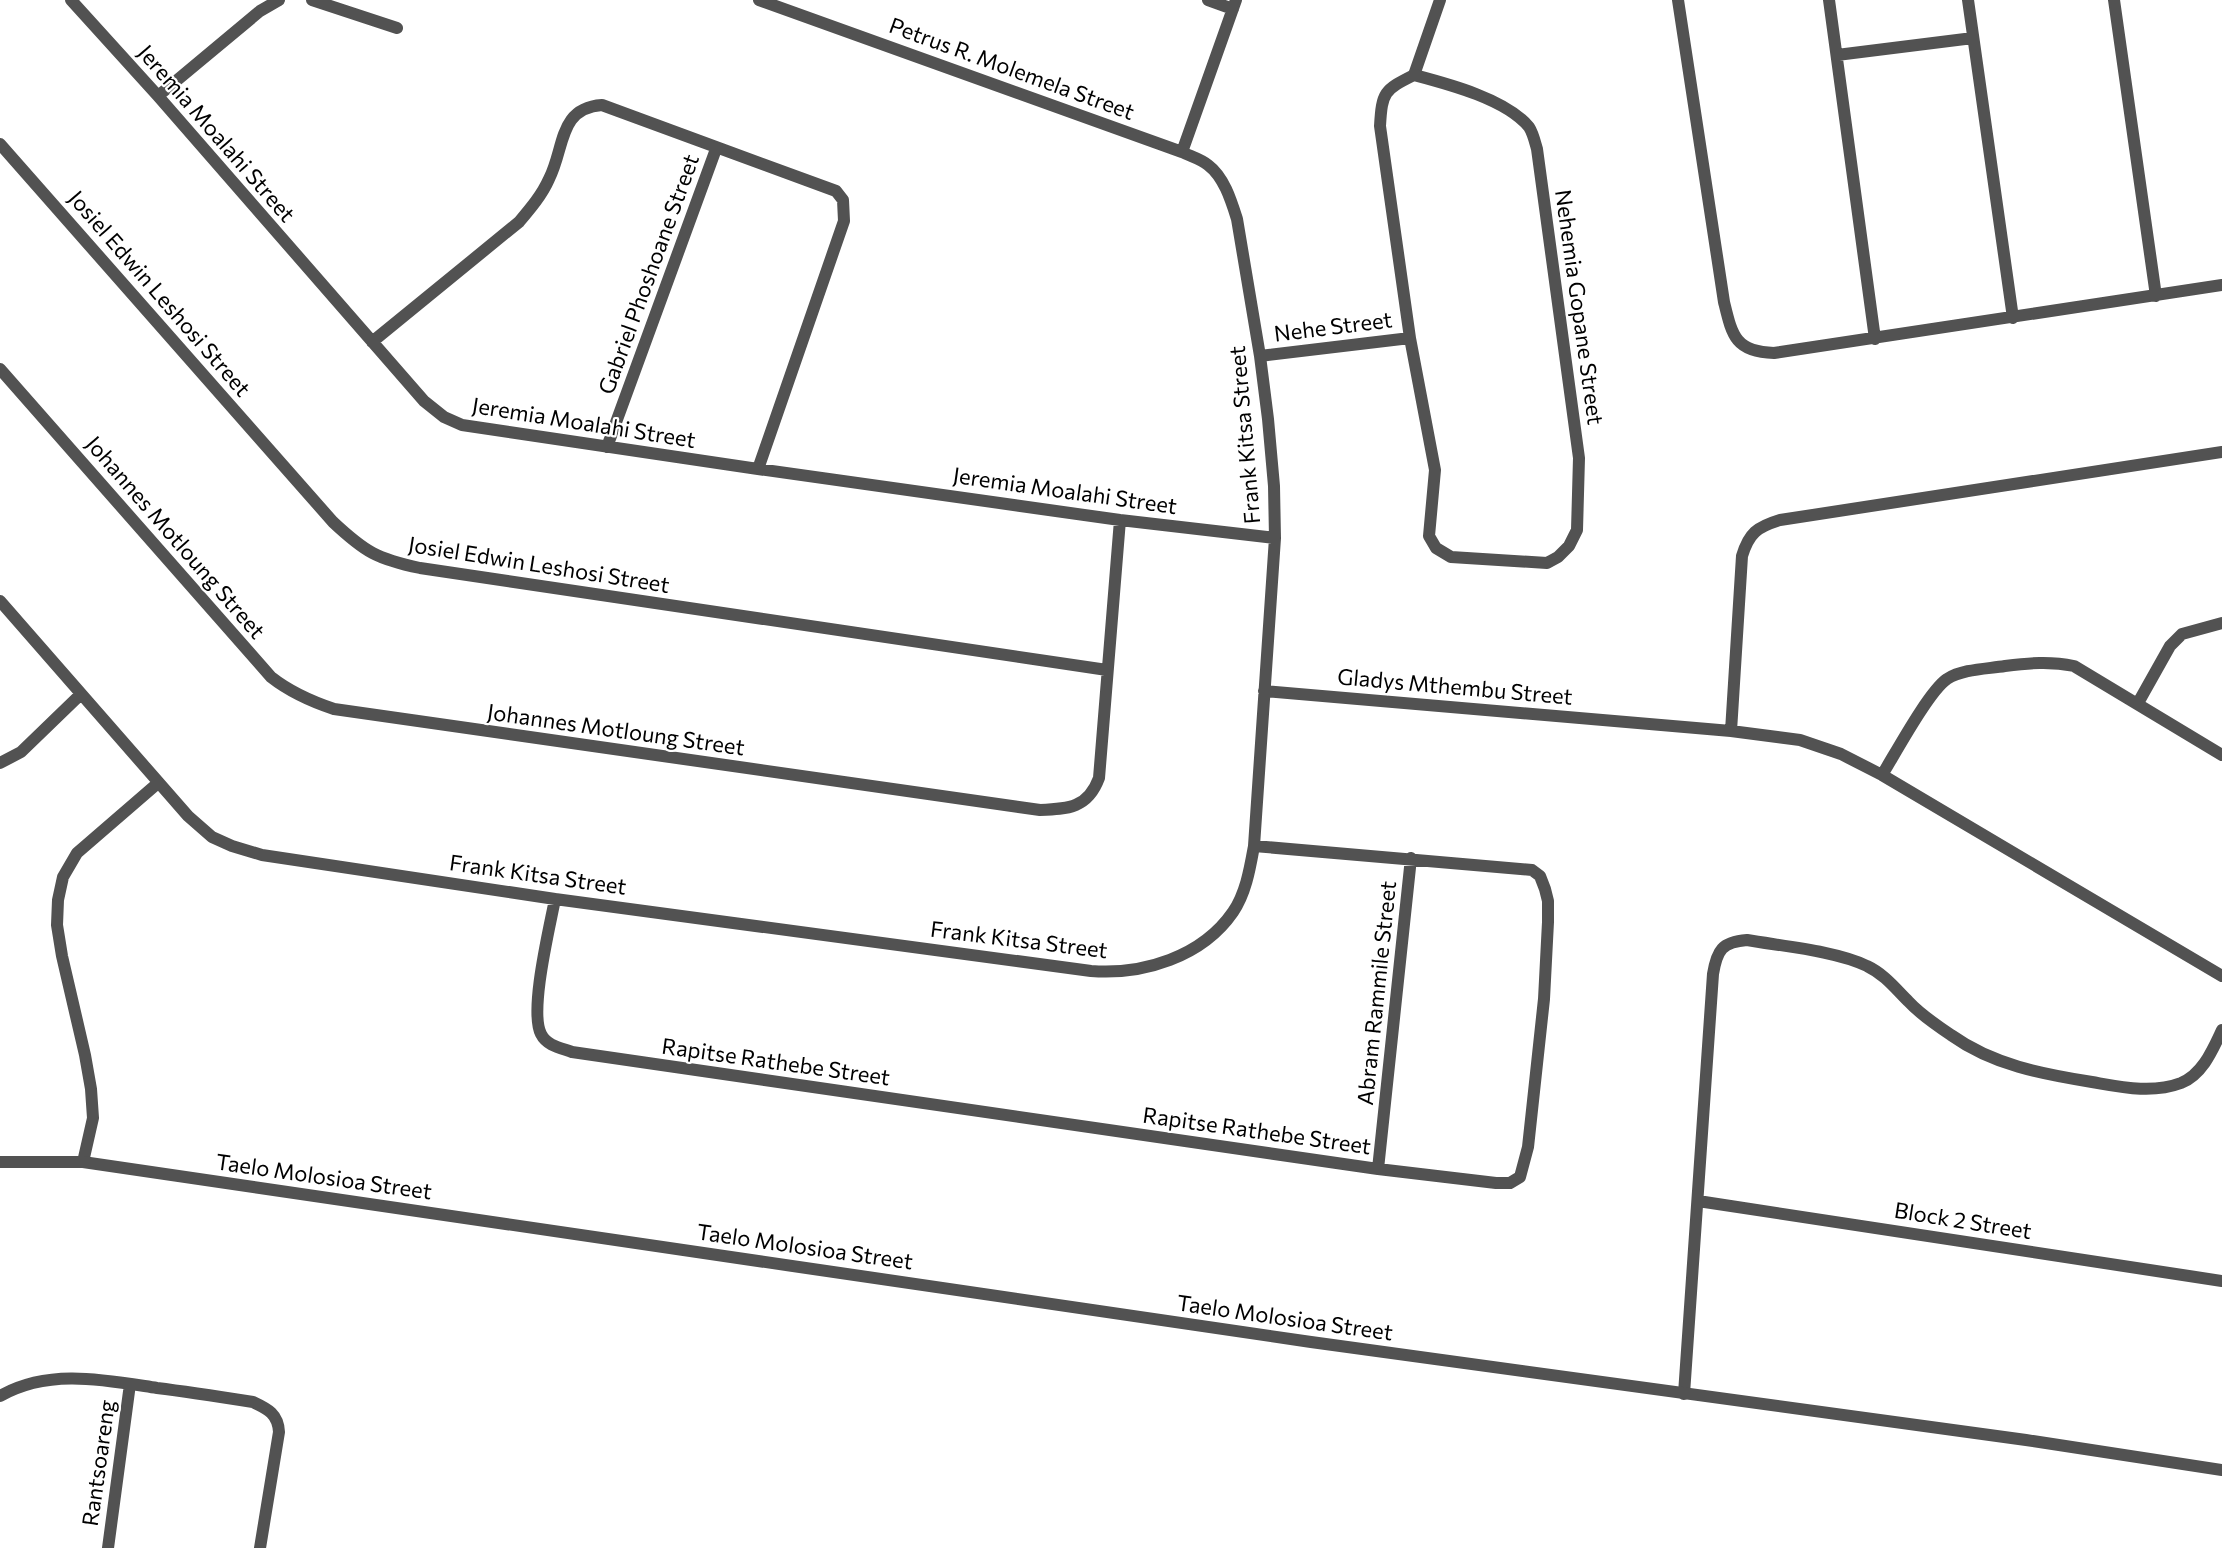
<svg xmlns="http://www.w3.org/2000/svg" width="2222" height="1548" viewBox="0 0 2222 1548" font-family="Commissioner,sans-serif">
  <rect width="100%" height="100%" fill="#fff"/>
  <g fill="none" stroke-linecap="round" stroke-linejoin="round">
    <path stroke="#525252" stroke-width="12" d="M1414,75L1440,0"/>
    <path stroke="#525252" stroke-width="12" d="M71,0L158,96L424,401L444,417L462,425L758,469L1120,520L1275,538
      M312,0L397,28
      M1208,0L1233,9
      M1678,0L1724,302C1732,335 1735,352 1774,353L2222,285
      M1829,0L1875,339
      M1968,0L2013,318
      M2114,0L2156,296
      M1837,55L1973,38
      M1414,75C1448,84 1506,99 1529,127C1533,133 1535,142 1537,149L1579,458L1577,530L1569,546L1558,557L1547,563L1451,557L1436,548L1429,536L1435,470L1410,338L1380,126C1382,92 1384,90 1414,75Z
      M158,96L260,11L279,0
      M0,144L333,522C365,552 377,559 420,568L1107,670
      M1182,152L1236,0
      M372,342L519,222C530,209 542,195 549,179C565,148 558,108 602,105L836,191L843,200L844,221L758,469
      M1260,356L1410,338
      M0,369L271,677C290,692 310,701 334,709L1040,810C1068,809 1088,808 1099,778L1120,520
      M607,447L716,149
      M0,601L188,816L212,837L232,846L262,855L555,899L1091,971C1143,975 1202,957 1233,912C1246,893 1250,868 1254,846L1275,538L1274,486L1268,419L1260,356L1237,219C1231,200 1224,177 1208,165C1201,159 1190,156 1182,152L759,0
      M1264,691L1731,731L1800,740L1841,754L1882,775L2222,976
      M2138,703L2170,646L2182,634L2222,623
      M1731,731L1742,556C1749,533 1757,527 1780,520L2222,452
      M0,763L21,752L81,694
      M1882,775C1895,754 1929,691 1947,679C1963,669 1986,669 2005,666C2029,663 2050,661 2074,666L2222,755
      M555,899C550,926 529,1011 541,1034C547,1046 561,1048 572,1052L1378,1169L1496,1183H1510L1520,1177L1528,1147L1544,999L1548,922V901L1545,889L1540,876L1532,870L1254,846
      M83,1162L93,1118L91,1089L85,1055L62,956L57,925L58,900L63,877L77,853L158,783
      M1378,1169L1411,858
      M1698,1201L2222,1281
      M1684,1394L1713,974C1717,950 1722,942 1747,940C1781,946 1837,951 1867,966C1884,974 1895,988 1908,1001C1920,1014 1936,1025 1951,1035C1993,1065 2042,1074 2092,1082C2121,1087 2152,1094 2181,1083C2203,1074 2213,1049 2222,1030
      M0,1396C49,1368 105,1380 157,1388C189,1392 221,1397 253,1402C268,1409 278,1414 279,1432L260,1548
      M108,1548L130,1384"/>
    <path stroke="#525252" stroke-width="12" d="M0,1162H83L1311,1342L2026,1440L2222,1470"/>
  </g>
  <g text-anchor="middle" dominant-baseline="central" stroke-width="4.5" stroke-linejoin="round" paint-order="stroke">
    <g font-size="22" fill="#000" stroke="#fff">
      <text transform="translate(1012 68) rotate(20)">Petrus R. Molemela Street</text>
      <text transform="translate(217 133) rotate(49)">Jeremia Moalahi Street</text>
      <text transform="translate(648 274) rotate(-70)">Gabriel Phoshoane Street</text>
      <text transform="translate(160 293) rotate(49)">Josiel Edwin Leshosi Street</text>
      <text transform="translate(1580 307) rotate(82)">Nehemia Gopane Street</text>
      <text transform="translate(1333 326) rotate(-7)">Nehe Street</text>
      <text transform="translate(584 422) rotate(9)">Jeremia Moalahi Street</text>
      <text transform="translate(1244 435) rotate(-95)">Frank Kitsa Street</text>
      <text transform="translate(1065 490) rotate(8)">Jeremia Moalahi Street</text>
      <text transform="translate(176 537) rotate(49)">Johannes Motloung Street</text>
      <text transform="translate(539 564) rotate(9)">Josiel Edwin Leshosi Street</text>
      <text transform="translate(1455 686) rotate(5)">Gladys Mthembu Street</text>
      <text transform="translate(616 729) rotate(8)">Johannes Motloung Street</text>
      <text transform="translate(538 874) rotate(8)">Frank Kitsa Street</text>
      <text transform="translate(1019 939) rotate(7)">Frank Kitsa Street</text>
      <text transform="translate(1376 993) rotate(-84)">Abram Rammile Street</text>
      <text transform="translate(776 1061) rotate(8)">Rapitse Rathebe Street</text>
      <text transform="translate(1257 1130) rotate(8)">Rapitse Rathebe Street</text>
      <text transform="translate(324 1176) rotate(8)">Taelo Molosioa Street</text>
      <text transform="translate(1963 1220) rotate(9)">Block 2 Street</text>
      <text transform="translate(805 1246) rotate(8)">Taelo Molosioa Street</text>
      <text transform="translate(1285 1317) rotate(8)">Taelo Molosioa Street</text>
      <text transform="translate(98 1463) rotate(-82)">Rantsoareng</text>
    </g>
  </g>
</svg>
